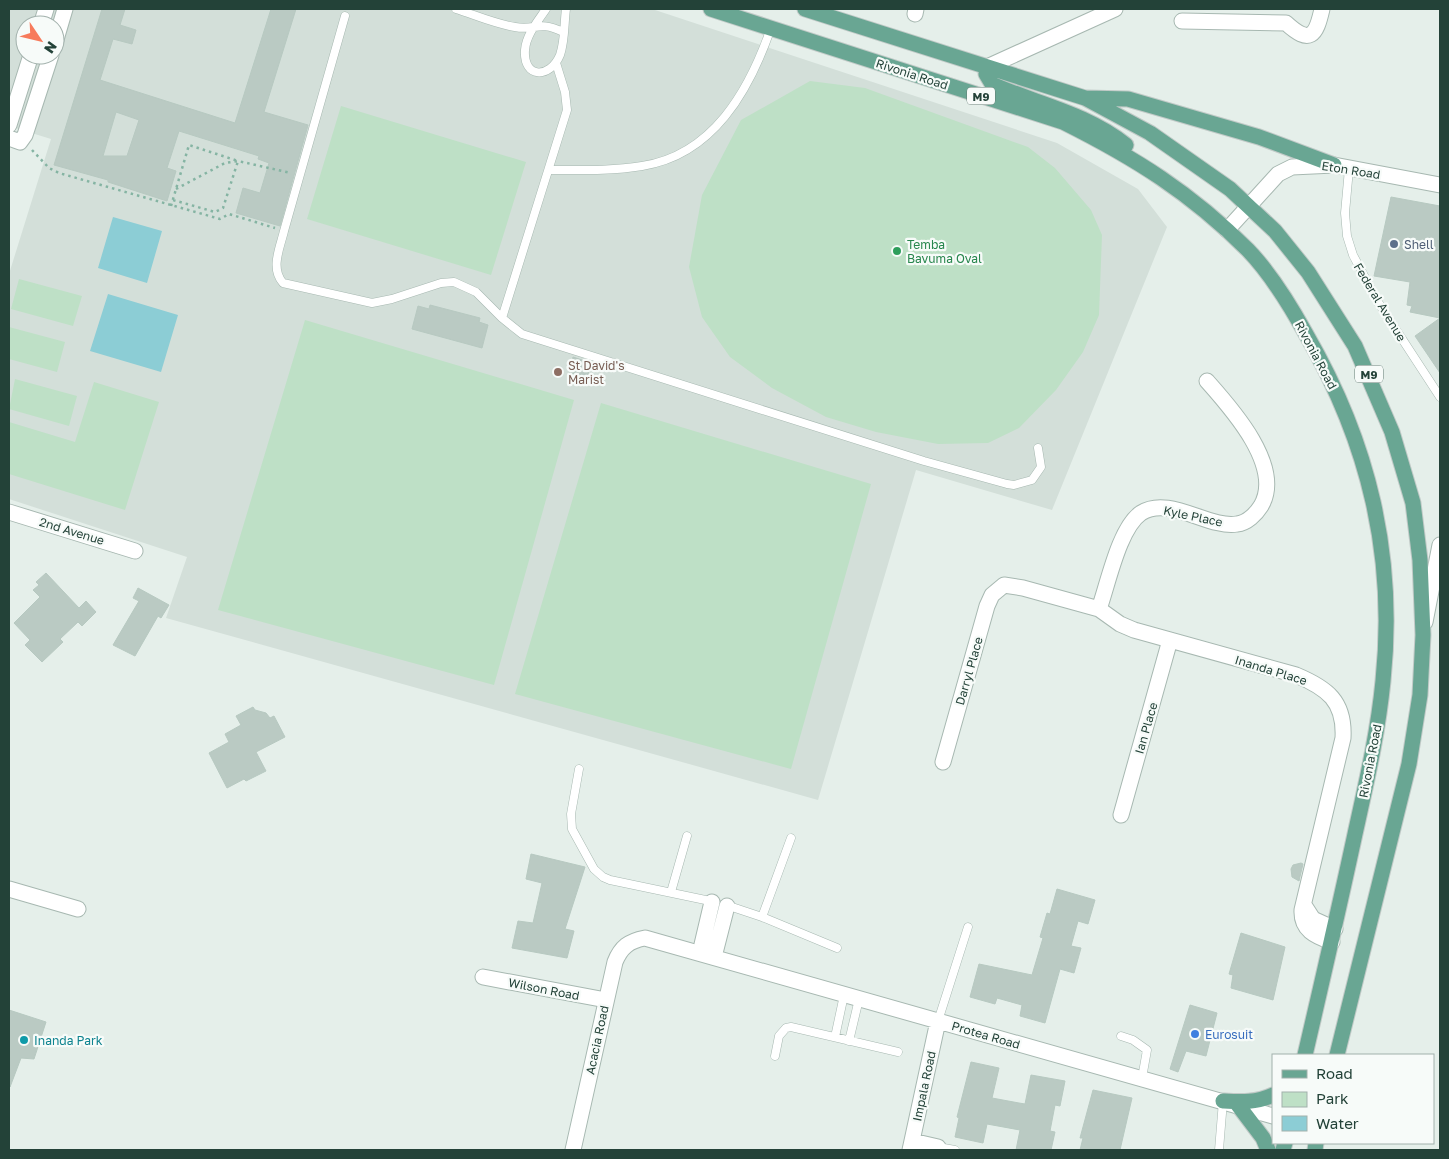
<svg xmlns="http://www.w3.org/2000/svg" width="1449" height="1159" viewBox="0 0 1449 1159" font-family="'Golos Text',sans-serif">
  <rect width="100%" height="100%" fill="#e5efea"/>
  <path fill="#d3dfd9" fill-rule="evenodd" d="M9,9H652L1057,143L1138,189L1167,227L1052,510L916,470L818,800L166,618L187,557L9,499V274L51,139L9,126ZM25,25H55V55H25Z"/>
  <path fill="#bee0c6" d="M810,81L865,88L1028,147L1055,168L1091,210L1102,235L1099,315L1083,352L1056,390L1019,428L988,443L938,444L876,432L826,417L772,388L730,357L702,317L689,267L702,195L741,120Z
    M341,106L526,162L491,275L307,219Z
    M19,279L82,296L73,326L11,309Z
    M305,320L574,400L494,685L218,610Z
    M9,327L65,342L57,372L9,359Z
    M15,379L77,396L69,426L9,409Z
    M94,382L159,402L125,510L9,474V422L75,442Z
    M601,403L871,484L791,769L515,694Z"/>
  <path fill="#8ccdd5" d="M113,217L162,231L147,283L98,268Z
    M108,294L178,315L161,372L90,351Z"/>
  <path fill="#bacac3" stroke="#b7c9c1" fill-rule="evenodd" d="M102,9H125L120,25L136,30L132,44L113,39L100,80L235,123L271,9H296L264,112L308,125L280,226L236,213L243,188L260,193L269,163L258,159L259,156L179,131L167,168L176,171L167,201L108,182V180L54,165ZM116,112L139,120L127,156H103Z
    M1391,197L1440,206V318L1410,312L1412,306L1407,305L1410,282L1374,276Z
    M430,305L480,318L479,322L488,325L482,348L412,329L418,306L429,309Z
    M1440,318V373L1415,336Z
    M573,357L591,363L587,378L569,372Z
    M46,573L79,608L86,601L96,612L82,626L78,622L60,639L63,642L42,662L25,645L30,640L14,623L40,597L33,590L39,585L36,582Z
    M138,588L169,605L161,618L158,616L135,656L113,645L139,601L133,598Z
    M253,707L255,710L266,713L270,718L274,716L285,737L256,752L266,771L246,781L244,779L227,788L209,753L229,742L225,734L241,725L236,716Z
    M531,854L585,867L565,929L574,931L567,958L512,948L518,921L533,923L542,883L526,879Z
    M1301,863L1303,864L1299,881L1292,877L1291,869L1293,865Z
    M1057,889L1095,900L1088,924L1078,921L1071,946L1081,948L1074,973L1060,969L1045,1023L1020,1016L1022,1005L997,998L995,1004L970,997L979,964L1032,975L1043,938L1040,937L1047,913L1050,914Z
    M1241,933L1285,947L1273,1000L1231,988L1233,975L1229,974Z
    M1190,1005L1217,1013L1206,1056L1186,1051L1178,1072L1170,1069Z
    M9,1010L46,1022L34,1059L21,1058L10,1087Z
    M971,1062L999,1068L992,1098L1019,1103L1025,1104L1031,1075L1065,1081L1060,1106L1055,1105L1050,1131L1055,1132L1051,1150H1016L1020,1130L987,1124L983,1143L955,1137L959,1118L957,1117Z
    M1093,1090L1132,1098L1120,1150H1080L1083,1138H1080Z"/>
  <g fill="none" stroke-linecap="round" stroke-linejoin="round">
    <defs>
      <path id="service" d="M456,9C475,15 495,24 515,27C535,31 539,20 563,32
        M546,9C538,21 526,35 525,50C523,79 550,79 560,55C565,41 564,24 566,9
        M345,16L284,231C280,248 270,268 283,283L372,303L392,299L441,283L454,282L476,292L502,318
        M556,63L565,92L567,110L502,318L522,334L924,461L1007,484L1014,485L1032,480L1041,467L1038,448
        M1349,169L1345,213L1347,236L1353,255L1378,302L1440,397
        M550,170C580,170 612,171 642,166C713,155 749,91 771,28
        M579,769L571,814L572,829L594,869L603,877L610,880L715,902
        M671,892L687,836
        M726,905L762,917L837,948
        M762,917L791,838
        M938,1021L968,927
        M1121,1036L1133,1040L1147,1050L1142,1078
        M835,1037L844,995
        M849,1041L859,999
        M775,1056L779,1036L786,1028L791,1027L898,1052
        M938,1147L955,1150
        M1219,1150L1223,1101"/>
      <path id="minor" d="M915,14L916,9
        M1182,21L1286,23C1310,45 1316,36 1322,9
        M41,25L46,9
        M55,43L65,9
        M987,67L1115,9
        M9,125L31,55
        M9,138L20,142L25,135L51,55
        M1227,230L1278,174L1292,167L1334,165L1440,185
        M9,512L135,551
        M1099,609C1108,584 1119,528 1141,513C1169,495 1209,529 1237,524C1247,523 1256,514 1261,506C1284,467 1232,409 1207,381
        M1425,622L1440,545
        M943,762L987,606L992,595L1004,585L1023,588L1099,609L1120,624L1134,630L1296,675C1327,688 1345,701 1343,738L1302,910C1301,930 1315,936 1332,942
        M1121,815L1170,640
        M9,889L78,909
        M1304,905L1313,919L1335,929
        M700,953L712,902
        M714,957L727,906
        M483,977L606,1000
        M912,1141L938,1147
        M573,1150L615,962C621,947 629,941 645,938L1273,1116
        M910,1150L938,1021"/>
      <path id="primary" d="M711,9L1063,122C1135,158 1191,193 1248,250C1272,275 1290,305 1306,334C1369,443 1396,556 1383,681C1378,733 1366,784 1355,834C1339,908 1322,982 1305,1055
        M805,9L1085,98L1150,133L1230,189L1275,231L1308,272L1355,346L1392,432L1413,503L1420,560L1423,635L1420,695L1409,764L1337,1055
        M987,67L986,74L992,84C1037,104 1086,113 1126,145
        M1086,98L1128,99L1259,137L1334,165
        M1223,1101C1241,1102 1256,1103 1273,1095
        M1238,1105L1263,1138L1268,1150
        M1283,1150L1285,1143
        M1315,1150L1316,1143"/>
    </defs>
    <use href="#service" stroke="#a7b8b1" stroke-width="9"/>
    <use href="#minor" stroke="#a7b8b1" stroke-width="17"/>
    <use href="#primary" stroke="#c1cac7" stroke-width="17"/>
    <path stroke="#85b4a3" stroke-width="2.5" stroke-dasharray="2.5 4" stroke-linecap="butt" d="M32,150L49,168L59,173L220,219L229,214L275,228
      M176,189L225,163L238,161L291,173
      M171,206C177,186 183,165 189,145L238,161L223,208L215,212L173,200"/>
    <use href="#service" stroke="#fff" stroke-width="8"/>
    <use href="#minor" stroke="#fff" stroke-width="15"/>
    <use href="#primary" stroke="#69a693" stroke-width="15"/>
  </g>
  <circle fill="#5c6f8a" stroke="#f7fbf9" stroke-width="2" cx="1394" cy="244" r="5"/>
  <circle fill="#2e9e5b" stroke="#f7fbf9" stroke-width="2" cx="897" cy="251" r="5"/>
  <circle fill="#8d6e63" stroke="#f7fbf9" stroke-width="2" cx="558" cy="372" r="5"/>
  <circle fill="#3f7fe0" stroke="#f7fbf9" stroke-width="2" cx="1195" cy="1034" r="5"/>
  <circle fill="#0f9aa8" stroke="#f7fbf9" stroke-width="2" cx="24" cy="1040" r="5"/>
  <g text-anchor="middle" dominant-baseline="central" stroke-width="4.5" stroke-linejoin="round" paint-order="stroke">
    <g fill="#f7fbf9" stroke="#637a72" stroke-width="1">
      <rect x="967" y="87.5" width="28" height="17" rx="4"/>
      <rect x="1355" y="365.5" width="28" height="17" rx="4"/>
    </g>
    <g font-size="11" font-weight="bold" fill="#234238">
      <text x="981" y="96">M9</text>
      <text x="1369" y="374">M9</text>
    </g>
    <g font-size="12" fill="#234238" stroke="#f7fbf9">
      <text transform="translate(912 74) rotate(18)">Rivonia Road</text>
      <text transform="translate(1351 170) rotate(9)">Eton Road</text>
      <text transform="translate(1380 302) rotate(59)">Federal Avenue</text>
      <text transform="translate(1316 355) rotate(62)">Rivonia Road</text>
      <text transform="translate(1193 516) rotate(12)">Kyle Place</text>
      <text transform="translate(72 531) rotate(17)">2nd Avenue</text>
      <text transform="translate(1271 670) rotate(17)">Inanda Place</text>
      <text transform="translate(969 671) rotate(-74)">Darryl Place</text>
      <text transform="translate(1146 728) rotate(-74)">Ian Place</text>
      <text transform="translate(1370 761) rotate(-79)">Rivonia Road</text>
      <text transform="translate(544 989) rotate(11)">Wilson Road</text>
      <text transform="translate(986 1035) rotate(16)">Protea Road</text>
      <text transform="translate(597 1040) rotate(-78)">Acacia Road</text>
      <text transform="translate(924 1086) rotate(-78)">Impala Road</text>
    </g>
    <g font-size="12" fill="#27864d" stroke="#f7fbf9" text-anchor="start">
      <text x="907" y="244">Temba<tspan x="907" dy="14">Bavuma Oval</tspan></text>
    </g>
    <g font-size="12" fill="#4e5e75" stroke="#f7fbf9" text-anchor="start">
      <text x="1404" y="244">Shell</text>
    </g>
    <g font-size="12" fill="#785e54" stroke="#f7fbf9" text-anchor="start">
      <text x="568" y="365">St David's<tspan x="568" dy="14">Marist</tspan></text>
    </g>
    <g font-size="12" fill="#366cbe" stroke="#f7fbf9" text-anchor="start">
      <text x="1205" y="1034">Eurosuit</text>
    </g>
    <g font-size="12" fill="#0d838f" stroke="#f7fbf9" text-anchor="start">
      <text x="34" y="1040">Inanda Park</text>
    </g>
  </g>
  <rect width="1449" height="1159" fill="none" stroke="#234238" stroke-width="20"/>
  <rect x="1272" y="1054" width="162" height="90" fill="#f7fbf9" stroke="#a2b1ac"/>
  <rect x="1282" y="1070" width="25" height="8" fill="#69a693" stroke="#a2b1ac"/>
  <text x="1316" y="1079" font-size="15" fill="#234238">Road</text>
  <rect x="1282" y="1092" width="25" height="15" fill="#bee0c6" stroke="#a2b1ac"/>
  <text x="1316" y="1104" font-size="15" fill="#234238">Park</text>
  <rect x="1282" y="1116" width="25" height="15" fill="#8ccdd5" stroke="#a2b1ac"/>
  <text x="1316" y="1129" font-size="15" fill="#234238">Water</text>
  <g transform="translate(40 40) rotate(125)"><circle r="24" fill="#f7fbf9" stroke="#a2b1ac"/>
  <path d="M0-4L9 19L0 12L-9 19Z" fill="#f77b5c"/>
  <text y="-8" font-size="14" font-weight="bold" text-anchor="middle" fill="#234238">N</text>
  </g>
</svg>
